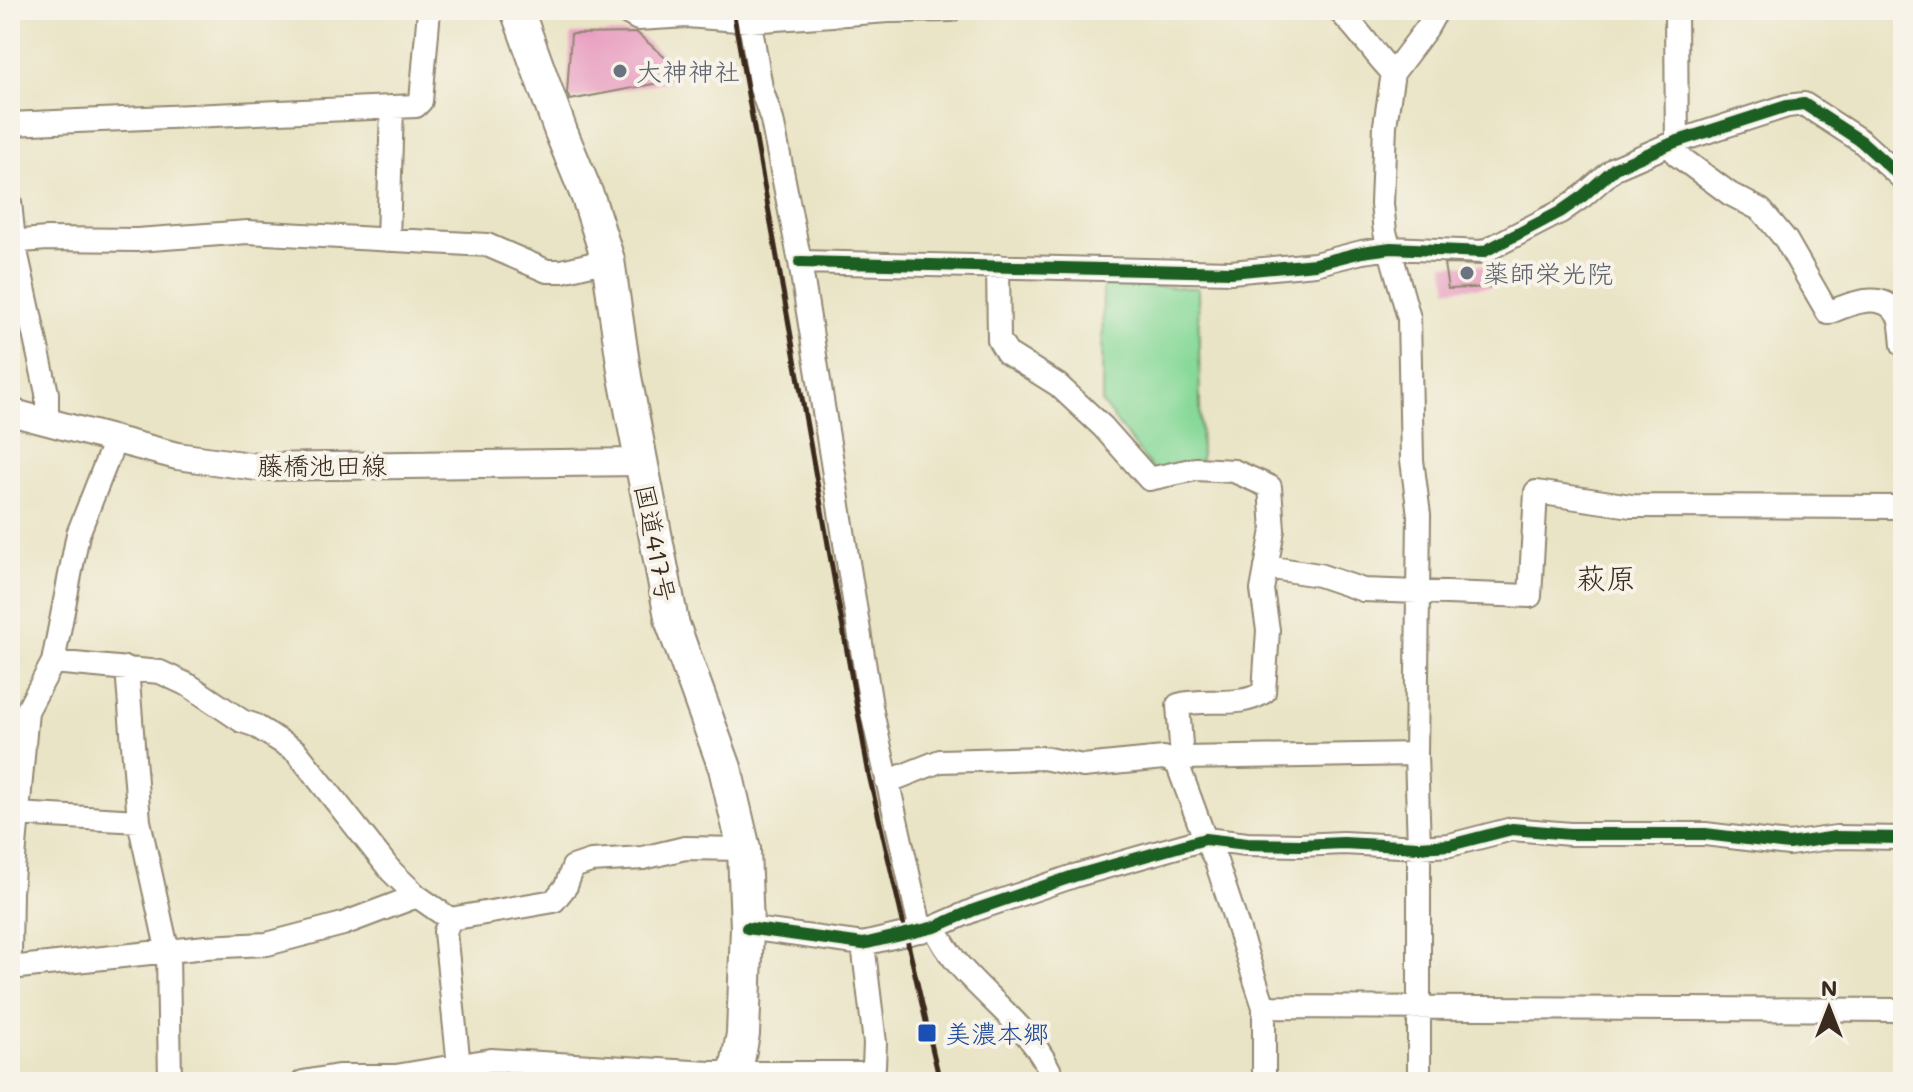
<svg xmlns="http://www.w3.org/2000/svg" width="1913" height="1092" viewBox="0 0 1913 1092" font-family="Mali,'Klee One',sans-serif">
  <rect width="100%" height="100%" fill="#f7f3e8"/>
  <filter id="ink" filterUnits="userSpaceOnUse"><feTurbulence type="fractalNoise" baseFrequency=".0125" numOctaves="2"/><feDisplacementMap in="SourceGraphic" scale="16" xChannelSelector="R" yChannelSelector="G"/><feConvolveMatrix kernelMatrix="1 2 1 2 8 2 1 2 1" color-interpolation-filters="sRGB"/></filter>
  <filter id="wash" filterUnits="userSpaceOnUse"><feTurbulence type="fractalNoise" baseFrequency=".006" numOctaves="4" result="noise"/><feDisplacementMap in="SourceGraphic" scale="32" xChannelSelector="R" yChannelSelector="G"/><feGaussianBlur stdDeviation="1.8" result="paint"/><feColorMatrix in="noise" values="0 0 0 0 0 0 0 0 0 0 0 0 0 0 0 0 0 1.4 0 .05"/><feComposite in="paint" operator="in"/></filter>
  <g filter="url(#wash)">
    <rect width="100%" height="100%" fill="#e9e4c5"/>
    <path fill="#88d999" stroke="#62825c" stroke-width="2" d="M1103,285L1198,288L1201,461L1154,471L1102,403Z"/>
    <g id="blocks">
      <path fill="#e89cc0" d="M637,33L669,61L674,80L570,100L567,93L571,34Z
        M1444,264L1486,265L1491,287L1448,289Z"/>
    </g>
  </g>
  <g filter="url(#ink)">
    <use href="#blocks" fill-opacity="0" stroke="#928772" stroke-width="2"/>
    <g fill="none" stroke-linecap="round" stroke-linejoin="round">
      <defs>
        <path id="minor" d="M622,10L638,19L687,16L750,21L888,11L951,10
          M748,10L761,88L772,120L800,262L872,712L921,931
          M1338,10C1359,29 1373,53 1393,73
          M1676,10L1677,155L1730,194L1761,210L1786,240L1828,313C1847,305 1882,289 1897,314C1902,321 1902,337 1903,345
          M10,124L416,106L421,101L429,10
          M10,202L14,242L47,393V421
          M388,240L392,107
          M10,242L47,239L137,240L248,232L487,245L547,271H562L608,260
          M800,262L1231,272L1315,264L1362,252L1391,248L1483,252L1560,212L1583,196L1615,168L1675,142L1787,106L1804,104L1861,141L1903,179
          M998,266L999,340L1007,353L1058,385L1103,427L1149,479L1196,469L1234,471L1270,487L1273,530L1262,590L1268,630L1264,692C1239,709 1207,697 1178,705L1182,758L1177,763L1205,839L1216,861L1264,1007V1082
          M1266,567L1319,575L1363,590L1530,596L1536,492L1631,506L1903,507
          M53,662L160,672L190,686L242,721L254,725L296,751L391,871L417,896L450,919L554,901L566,886L573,867L591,861L643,858L685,848L744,849
          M127,668L139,821L168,953L170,1082
          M1182,758L1416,754
          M887,782L940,761L1043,758L1083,766L1164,758L1177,763
          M17,814L139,821
          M450,919L445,932L459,1066
          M935,927C960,987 1033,1018 1054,1082
          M747,928L863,944L935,927L974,910L1074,876L1205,839L1247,844L1300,845L1343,843L1419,847L1450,845L1512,829L1570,834H1705L1789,844L1836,837L1903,838
          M10,952L11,892L27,711L53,662L78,534L115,440
          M10,968L206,947L267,944L343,924L417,896
          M1264,1007L1903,1010
          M303,1082L338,1076H396L491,1060L710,1073H866L874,1066L875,1043L863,944
          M1419,1082V847L1416,754L1419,515L1412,460L1409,318L1385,232L1382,204L1385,125L1393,73L1427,28L1437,10"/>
        <path id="major" d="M10,412L177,456L257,467L640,462"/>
        <path id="highway" d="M517,10L561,132L589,200L608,260L625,377L672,622L725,768L744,849L747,928L743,1034L734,1082"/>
      </defs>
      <use href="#minor" stroke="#928772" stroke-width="26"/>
      <use href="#major" stroke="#928772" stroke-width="30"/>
      <use href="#highway" stroke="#928772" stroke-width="36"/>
      <use href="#minor" stroke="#fff" stroke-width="22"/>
      <use href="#major" stroke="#fff" stroke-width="26"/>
      <use href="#highway" stroke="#fff" stroke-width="32"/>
      <path stroke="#3b2a1e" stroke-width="5" d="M733,10L869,775L940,1082"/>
      <defs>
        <path id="cycleway" d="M800,262L1231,272L1315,264L1362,252L1391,248L1483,252L1560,212L1583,196L1615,168L1675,142L1787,106L1804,104L1861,141L1903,179
          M747,928L863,944L935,927L974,910L1074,876L1205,839L1247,844L1300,845L1343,843L1419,847L1450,845L1512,829L1570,834H1705L1789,844L1836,837L1903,838"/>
      </defs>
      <use href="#cycleway" stroke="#f7f3e8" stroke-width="17"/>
      <use href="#cycleway" stroke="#1b5e20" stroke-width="12"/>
    </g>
  </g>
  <g fill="#6b7280" stroke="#f7f3e8" stroke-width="3">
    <circle cx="620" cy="71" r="8"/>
    <circle cx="1467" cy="273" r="8"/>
  </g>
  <rect fill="#1a4fb4" stroke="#f7f3e8" stroke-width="3" x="917" y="1023" width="20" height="20" rx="4"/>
  <g text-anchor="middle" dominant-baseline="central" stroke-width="8" stroke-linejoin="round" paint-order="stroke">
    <g font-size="26" fill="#5b616d" stroke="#f7f3e8" text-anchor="start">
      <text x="636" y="71">大神神社</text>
      <text x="1483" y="273">薬師栄光院</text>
    </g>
    <g font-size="26" fill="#3b2a1e" stroke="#f7f3e8">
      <text x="322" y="465">藤橋池田線</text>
      <text transform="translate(656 543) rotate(79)">国道417号</text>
    </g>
    <g font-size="26" fill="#164399" stroke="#f7f3e8" text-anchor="start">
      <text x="945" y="1033">美濃本郷</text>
    </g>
    <g font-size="30" fill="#3b2a1e" stroke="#f7f3e8">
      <text x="1606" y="577">萩原</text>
    </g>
  </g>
  <rect width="1913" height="1092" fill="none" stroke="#f7f3e8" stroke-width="40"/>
  <g transform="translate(1829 1008)" stroke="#f7f3e8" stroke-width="6" paint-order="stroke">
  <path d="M0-6L14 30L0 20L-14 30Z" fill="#3b2a1e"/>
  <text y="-12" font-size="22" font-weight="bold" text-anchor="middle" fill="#3b2a1e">N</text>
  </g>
</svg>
